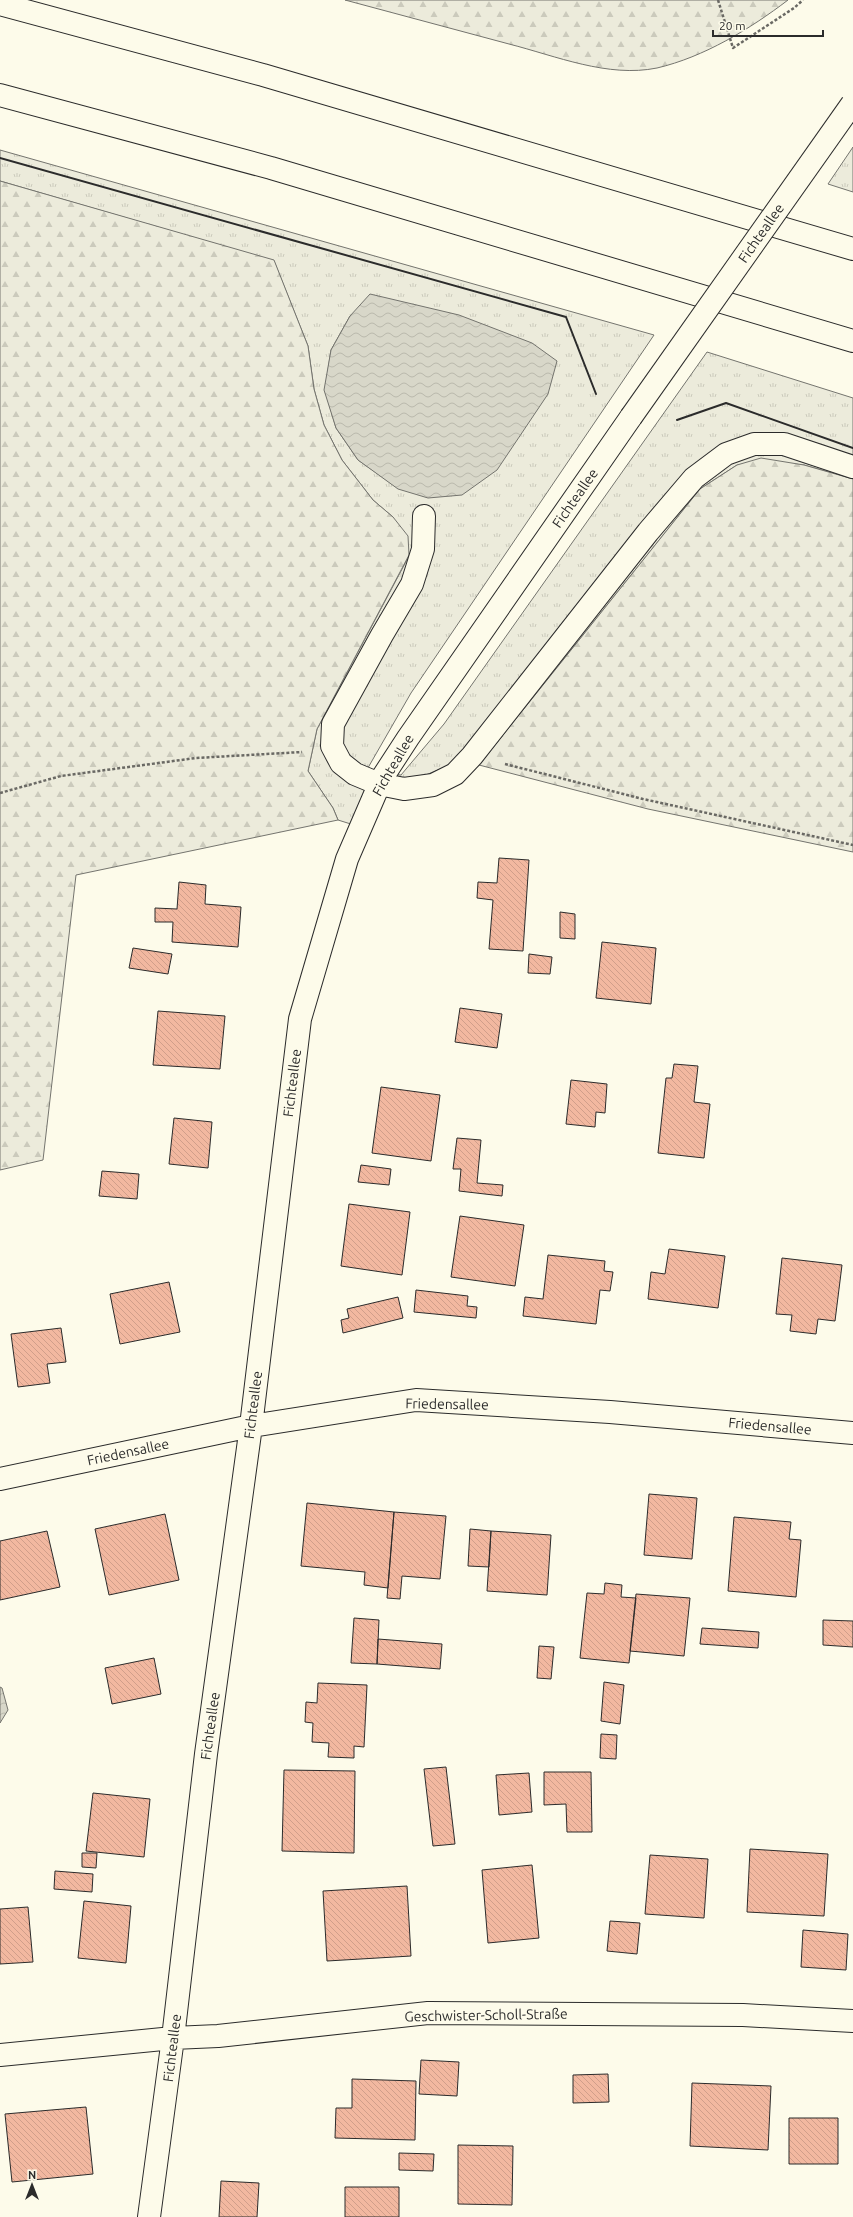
<svg xmlns="http://www.w3.org/2000/svg" width="853" height="2217" viewBox="0 0 853 2217" font-family="Ubuntu,sans-serif">
  <defs>
    <pattern id="grass-tufts" width="24" height="20" patternUnits="userSpaceOnUse"><rect width="24" height="20" fill="#ecebdb"/><path d="M3 7l-1-3M5 7V3M7 7l1-3M15 17l-1-3M17 17v-4M19 17l1-3" fill="none" stroke="#cbcabc"/></pattern>
    <pattern id="forest-firs" width="22" height="20" patternUnits="userSpaceOnUse"><rect width="22" height="20" fill="#ecebdb"/><path d="M5 1l3.5 6h-7zM16 11l3.5 6h-7z" fill="#cbcabc"/></pattern>
    <pattern id="water-waves" width="16" height="10" patternUnits="userSpaceOnUse"><rect width="16" height="10" fill="#d8d7c9"/><path d="M0 5q4-4 8 0t8 0" fill="none" stroke="#bab9ad"/></pattern>
    <pattern id="building-back-hatch" width="6" height="6" patternUnits="userSpaceOnUse"><rect width="6" height="6" fill="#f2b8a0"/><path d="M-1 5l2 2M0 0l6 6M5-1l2 2" fill="none" stroke="#d09e8a"/></pattern>
  </defs>
  <rect width="100%" height="100%" fill="#fdfbea"/>
  <path fill="url(#grass-tufts)" stroke="#74746e" fill-rule="evenodd" d="M853,147V192L828,184Z
    M0,150L654,335L411,693L365,773L401,775L444,724L707,352L853,398V479L804,465H737L700,489L479,765L456,759L445,767L385,792L370,830L338,820L333,808L308,771L317,729L409,556L393,517L373,500L342,460L324,425L314,389L308,346L274,261L0,181ZM350,316L395,486L358,460L336,428L325,390L331,350Z"/>
  <path fill="url(#forest-firs)" stroke="#74746e" d="M345,0H788C750,29 704,57 657,68C608,78 556,56 509,44C454,29 400,15 345,0Z
    M0,181L274,260L308,346L314,389L324,425L342,460L373,500L393,517L408,536L409,555L317,729L308,771L333,808L338,820L76,875L43,1160L0,1170Z
    M761,458L804,465L853,479V852L648,809L479,765L700,489L737,465Z"/>
  <path fill="url(#water-waves)" stroke="#74746e" d="M370,294L459,315L532,343L557,361L548,394L497,470L462,495L428,498L398,489L358,460L336,428L324,390L331,350L350,316Z
    M0,1687L2,1688L8,1710L0,1723Z"/>
  <path fill="url(#building-back-hatch)" stroke="#2b2b2b" d="M499,858L529,860L523,951L489,949L493,900L477,898L478,882L497,883Z
    M179,882L206,885L205,904L241,907L238,947L172,942L173,922H155V908L177,909Z
    M560,912L575,914V939L560,938Z
    M602,942L656,948L651,1004L596,998Z
    M133,948L172,954L168,974L129,968Z
    M529,954L552,957L550,974L528,973Z
    M460,1008L502,1014L497,1048L455,1042Z
    M158,1011L225,1016L220,1069L153,1065Z
    M674,1064L698,1066L694,1102L710,1104L704,1158L658,1153L666,1078H672Z
    M571,1080L607,1084L605,1113L596,1112L595,1127L566,1124Z
    M381,1087L440,1095L431,1161L372,1153Z
    M174,1118L212,1122L208,1168L169,1164Z
    M457,1138L481,1140L477,1183L503,1185L502,1196L459,1191L461,1169H453Z
    M361,1165L391,1169L389,1185L358,1182Z
    M102,1171L139,1174L137,1199L99,1196Z
    M349,1204L410,1212L402,1275L341,1266Z
    M460,1216L524,1225L515,1286L451,1277Z
    M669,1249L725,1256L718,1308L648,1299L651,1272L665,1274Z
    M548,1255L605,1261L604,1271L613,1272L610,1291L600,1290L596,1324L523,1316L525,1297L543,1299Z
    M782,1258L842,1265L835,1321L818,1319L816,1334L790,1331L792,1315L776,1314Z
    M169,1282L180,1332L120,1344L110,1294Z
    M416,1290L468,1296L467,1306L477,1307L476,1318L414,1312Z
    M398,1297L403,1318L343,1333L341,1320L349,1318L347,1309Z
    M61,1328L66,1362L47,1364L50,1383L18,1387L11,1334Z
    M649,1494L697,1498L692,1559L644,1555Z
    M307,1503L394,1512L388,1588L364,1585L365,1572L301,1566Z
    M394,1512L446,1516L440,1579L402,1576L400,1599L387,1598Z
    M165,1514L179,1580L109,1595L95,1529Z
    M734,1517L791,1522L789,1539L801,1540L796,1597L728,1591Z
    M470,1529L491,1531L489,1567L468,1566Z
    M47,1531L60,1587L0,1600V1541Z
    M491,1531L551,1535L547,1595L487,1591Z
    M605,1583L622,1585L621,1597L636,1598L629,1663L580,1658L587,1593L604,1594Z
    M636,1594L690,1598L684,1656L630,1651Z
    M354,1618L379,1620L377,1664L351,1663Z
    M823,1620L853,1621V1647L823,1645Z
    M702,1628L759,1632L758,1648L700,1644Z
    M378,1639L442,1644L440,1669L377,1664Z
    M539,1646L554,1647L551,1679L537,1678Z
    M154,1658L161,1694L112,1704L105,1668Z
    M604,1682L624,1685L620,1724L601,1721Z
    M318,1683L367,1685L364,1747L354,1746V1758L328,1757L329,1743L312,1742L313,1723L305,1722L306,1702L317,1703Z
    M601,1734L617,1735L616,1759L600,1758Z
    M446,1767L455,1844L433,1846L424,1769Z
    M284,1770L355,1771L354,1853L282,1851Z
    M544,1772H591L592,1832H567L566,1804L544,1805Z
    M529,1773L532,1812L499,1815L496,1775Z
    M93,1793L150,1799L144,1857L86,1851Z
    M750,1849L828,1854L824,1916L747,1912Z
    M82,1853H97L96,1868L82,1867Z
    M650,1855L708,1859L704,1918L645,1914Z
    M532,1865L539,1938L488,1943L482,1870Z
    M55,1871L93,1874L92,1892L54,1889Z
    M407,1886L411,1956L327,1961L323,1891Z
    M84,1901L131,1906L126,1963L78,1958Z
    M28,1907L33,1962L0,1964V1909Z
    M610,1921L640,1923L637,1954L607,1951Z
    M803,1930L848,1934L846,1970L801,1967Z
    M421,2060L459,2062L457,2096L419,2094Z
    M608,2074L609,2102L573,2103V2075Z
    M352,2079L416,2081L415,2140L335,2138L336,2108H352Z
    M692,2083L771,2086L768,2150L690,2146Z
    M86,2107L93,2174L12,2182L5,2114Z
    M789,2118H838V2164H789Z
    M458,2145L513,2146L512,2205L458,2204Z
    M399,2153L434,2154L433,2171L399,2170Z
    M221,2181L259,2183L257,2217H219Z
    M345,2187H399V2217H345Z"/>
  <g fill="none" stroke-linecap="round" stroke-linejoin="round">
    <defs>
      <path id="minor" d="M424,516L423,549L412,584L382,635L333,724L332,746L341,763L355,774L379,784L404,789L433,785L455,774L472,756L648,532L694,478L726,454L754,444H784L853,467
        M0,1479L251,1426L416,1400L610,1412L853,1433
        M0,2055L173,2038L218,2036L428,2013L743,2015L853,2021
        M149,2217L173,2038L206,1754L251,1426L300,1019L347,859L382,778L408,738L631,417"/>
      <path id="highway" d="M0,4L263,75L853,249
        M0,95L271,168L853,341"/>
    </defs>
    <use href="#minor" stroke="#2b2b2b" stroke-width="24"/>
    <use href="#highway" stroke="#2b2b2b" stroke-width="24"/>
    <path stroke="#6a6964" stroke-width="2.5" stroke-dasharray="3 2" stroke-linecap="butt" d="M718,0L733,48L794,8L803,0
      M505,764L643,799L853,845
      M0,793L61,776L196,758L302,752"/>
    <use href="#minor" stroke="#fdfbea" stroke-width="22"/>
    <use href="#highway" stroke="#fdfbea" stroke-width="22"/>
    <defs>
      <path id="minor-bridge" d="M631,417L852,104"/>
    </defs>
    <use href="#minor-bridge" stroke="#2b2b2b" stroke-width="24" stroke-linecap="butt"/>
    <use href="#minor-bridge" stroke="#fdfbea" stroke-width="22"/>
    <path stroke="#2b2b2b" stroke-width="2" d="M0,158L566,317L596,394
      M677,420L726,403L853,448"/>
  </g>
  <g text-anchor="middle" dominant-baseline="central" stroke-width="3" stroke-linejoin="round" paint-order="stroke">
    <g font-size="14" fill="#2b2b2b" stroke="#fdfbea">
      <text transform="translate(761 233) rotate(-55)">Fichteallee</text>
      <text transform="translate(575 498) rotate(-55)">Fichteallee</text>
      <text transform="translate(393 765) rotate(-60)">Fichteallee</text>
      <text transform="translate(292 1083) rotate(-83)">Fichteallee</text>
      <text transform="translate(447 1404) rotate(1)">Friedensallee</text>
      <text transform="translate(253 1405) rotate(-83)">Fichteallee</text>
      <text transform="translate(770 1426) rotate(5)">Friedensallee</text>
      <text transform="translate(128 1452) rotate(-12)">Friedensallee</text>
      <text transform="translate(210 1726) rotate(-82)">Fichteallee</text>
      <text transform="translate(486 2015) rotate(-1)">Geschwister-Scholl-Straße</text>
      <text transform="translate(172 2048) rotate(-83)">Fichteallee</text>
    </g>
  </g>
  <g transform="translate(32 2185)" stroke="#fdfbea" stroke-width="3" paint-order="stroke">
  <path d="M0-3L7 15L0 10L-7 15Z" fill="#2b2b2b"/>
  <text y="-6" font-size="11" font-weight="bold" text-anchor="middle" fill="#2b2b2b">N</text>
  </g>
  <path d="M713 30v6h110v-6" fill="none" stroke="#2b2b2b" stroke-width="2"/>
  <text x="719" y="30" font-size="12" fill="#2b2b2b" stroke="#fdfbea" stroke-width="3" paint-order="stroke">20 m</text>
</svg>
